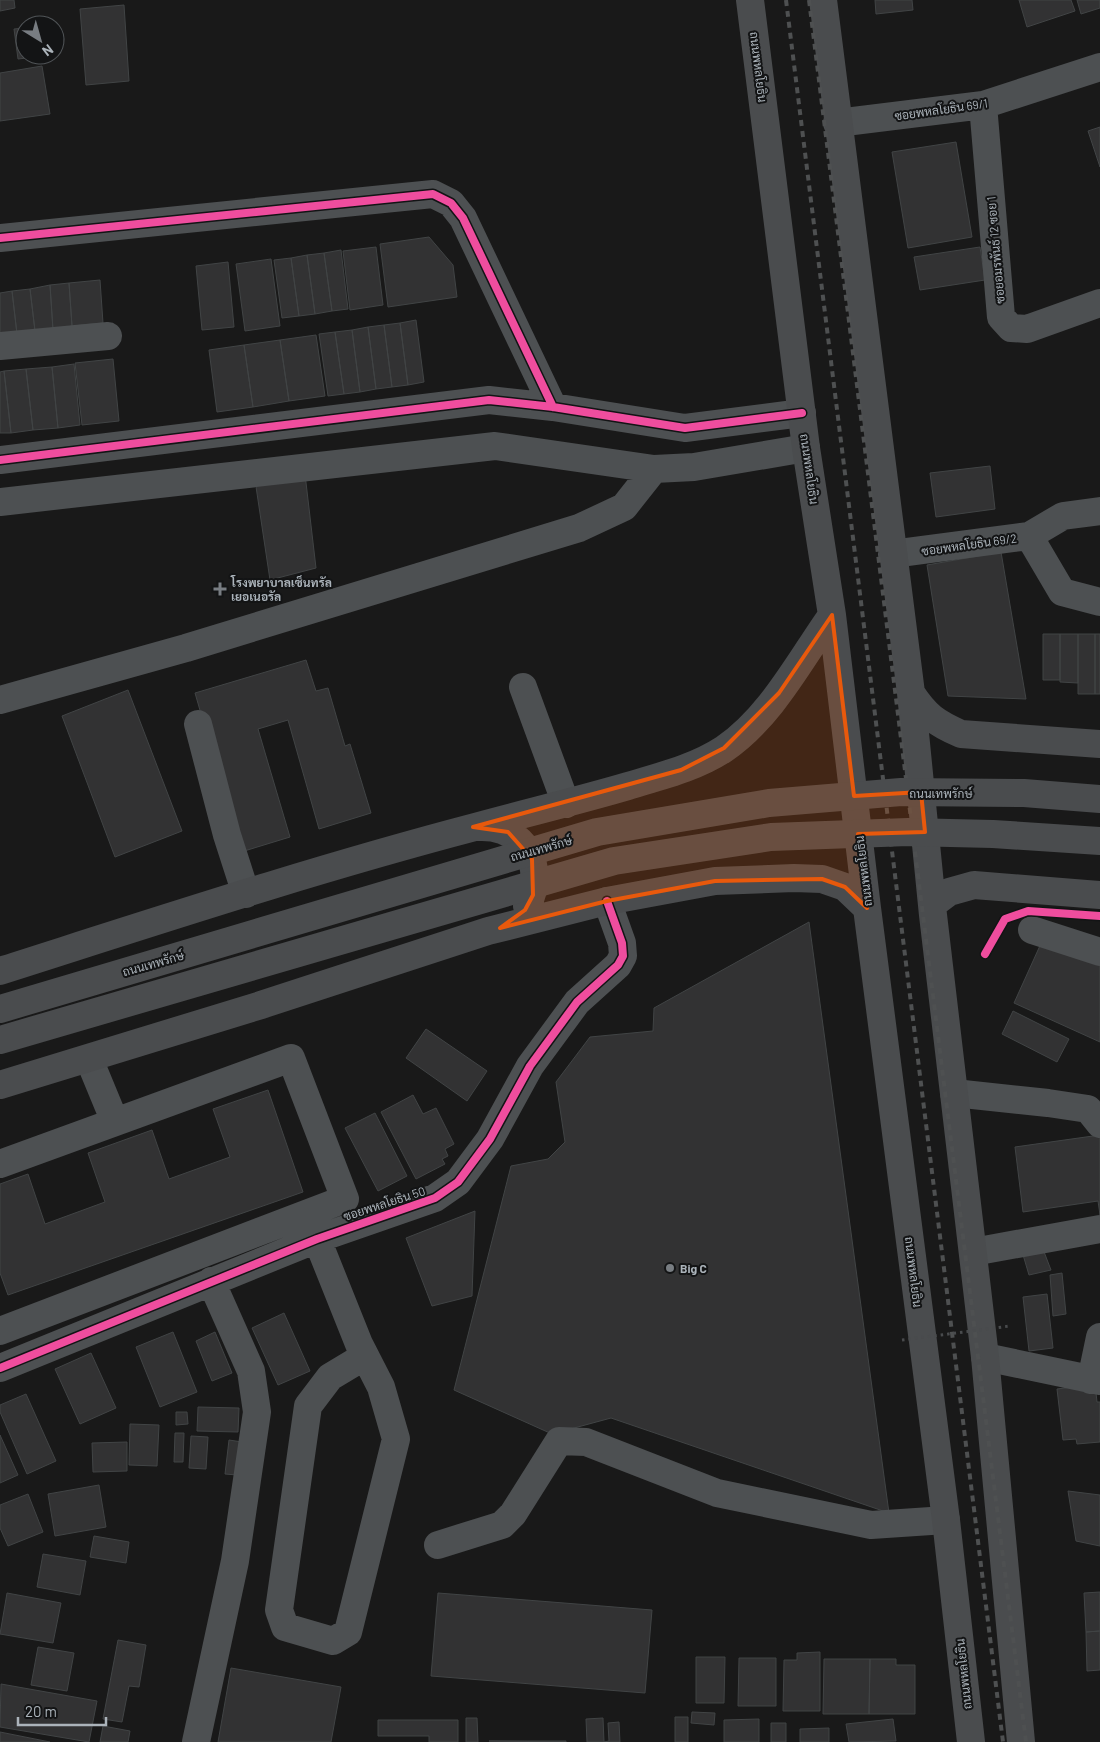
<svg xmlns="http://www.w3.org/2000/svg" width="1100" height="1742" viewBox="0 0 1100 1742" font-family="Barlow,Sarabun,sans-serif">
  <rect width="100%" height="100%" fill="#191919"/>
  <path fill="#323233" stroke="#414445" d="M0,0H14L15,8L0,11Z
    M875,0H912L913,10L876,14Z
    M1019,0H1071L1075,11L1027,27Z
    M1077,0H1100V8L1081,14Z
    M124,5L129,81L86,85L80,9Z
    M25,28V55H52L18,59L14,29Z
    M42,66L50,114L0,121V73Z
    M1100,127V167L1088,131Z
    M956,142L972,237L908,248L892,152Z
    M429,237L453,265L457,297L388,307L380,244Z
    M376,247L383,305L350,310L343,251Z
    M980,247L985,280L920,290L914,257Z
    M341,250L348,309L332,311L324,253Z
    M324,253L332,311L315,314L307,255Z
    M307,255L315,314L299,316L291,258Z
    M291,258L299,316L282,318L274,260Z
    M271,259L280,326L245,331L236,264Z
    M228,262L234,327L202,330L196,266Z
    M100,280L103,323L72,326L69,283Z
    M69,283L72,326L53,330L50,285Z
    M50,285L53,330L35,331L30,289Z
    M30,289L35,331L17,334L12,291Z
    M12,291L17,334L0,337V293Z
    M416,320L424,382L408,385L400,323Z
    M400,323L408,385L392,387L384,325Z
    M384,325L392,387L376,389L368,327Z
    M368,327L376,389L360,392L352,330Z
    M352,330L360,392L344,394L335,332Z
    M335,332L344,394L328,396L319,334Z
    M316,335L325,396L289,401L280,340Z
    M280,340L289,401L253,407L244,345Z
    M244,345L253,407L217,412L209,350Z
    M113,359L119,421L82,425L75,363Z
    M74,364L80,425L58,428L52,367Z
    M52,367L58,428L33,430L26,369Z
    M26,369L33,430L11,433L4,371Z
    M4,371L11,433H0V372Z
    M990,466L995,509L936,517L930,473Z
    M305,474L316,568L270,580L255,480Z
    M1001,552L1026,699L948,696L927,565Z
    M1043,634H1060V680H1043Z
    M1060,634H1078V683L1060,682Z
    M1078,634H1095V694H1078Z
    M1095,634H1100V694H1095Z
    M306,660L316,691L328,688L345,746L350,744L371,813L319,829L288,720L258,729L290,837L241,852L195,693Z
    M128,690L182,831L115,857L62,716Z
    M809,922L889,1513L611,1418L552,1434L454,1390L511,1166L548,1159L565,1142L556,1082L590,1037L653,1031L654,1008Z
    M1043,939L1100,964V1042L1014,1003Z
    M1013,1011L1069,1039L1057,1062L1002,1034Z
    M426,1029L487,1071L467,1101L406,1058Z
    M268,1090L303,1192L8,1295L0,1273V1184L28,1174L45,1224L105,1202L88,1153L152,1130L169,1179L230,1157L213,1109Z
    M413,1095L423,1114L436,1108L454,1144L445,1149L448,1156L442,1159L445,1164L416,1179L381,1112Z
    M375,1113L407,1176L378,1191L345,1128Z
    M1100,1135V1215L1098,1201L1023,1212L1015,1147Z
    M475,1211L472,1296L432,1306L406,1238Z
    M1041,1244L1051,1270L1029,1275L1021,1248Z
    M1062,1273L1066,1314L1053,1316L1050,1275Z
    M1047,1294L1053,1348L1029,1351L1023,1297Z
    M284,1313L310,1371L278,1385L252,1328Z
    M173,1332L197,1392L160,1407L136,1347Z
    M215,1332L232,1373L212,1381L196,1341Z
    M91,1353L116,1408L80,1424L55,1369Z
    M1095,1384L1097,1402H1100V1442L1077,1444L1076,1439L1063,1440L1057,1389Z
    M26,1394L56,1461L27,1474L0,1412V1405Z
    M198,1407L239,1408L238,1432L197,1431Z
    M176,1412H187L188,1424L176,1425Z
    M130,1424L159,1425L157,1466L129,1465Z
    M175,1433H184L183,1462H174Z
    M0,1435L18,1475L0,1483Z
    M191,1436L208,1437L206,1469L189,1468Z
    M229,1440L242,1442L237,1475L225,1474Z
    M127,1442V1471L93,1472L92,1443Z
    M99,1485L106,1527L55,1536L48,1494Z
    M1068,1491L1100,1495V1546L1076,1541Z
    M28,1494L43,1532L8,1546L0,1528V1505Z
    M94,1536L129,1542L126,1563L90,1557Z
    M43,1554L86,1561L80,1595L37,1587Z
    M1100,1592V1631L1086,1632L1084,1593Z
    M7,1593L61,1603L53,1643L0,1634Z
    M438,1593L652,1610L645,1693L431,1676Z
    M1100,1631V1670L1087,1671L1086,1632Z
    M118,1640L146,1645L139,1687L129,1686L122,1722L103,1719Z
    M38,1647L74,1653L67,1691L31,1685Z
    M820,1652V1711H783L784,1660H797V1653Z
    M696,1657H725L724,1703H696Z
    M739,1658H776V1706H738Z
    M824,1659H870L869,1714H823Z
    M870,1659H896V1665H915V1714H869Z
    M231,1668L341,1687L331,1742H218Z
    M1,1684L97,1701L89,1742L0,1727Z
    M692,1712L715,1713L714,1725L691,1723Z
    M675,1717H688V1742H675Z
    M466,1718H477L478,1742H466Z
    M603,1718L604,1742L609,1741L608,1723L619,1722L620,1742H587L586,1719Z
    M759,1719V1742H724V1720Z
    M893,1719L896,1741L849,1742L846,1724Z
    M378,1720H458V1742H429V1736H378Z
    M771,1723H786V1742H771Z
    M103,1726L130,1731L128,1742H100Z
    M829,1728V1742H800V1729Z
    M0,1732L50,1742H0Z
    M489,1741H566V1742Z"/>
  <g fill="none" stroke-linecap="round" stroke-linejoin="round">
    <path stroke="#4d5052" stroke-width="28" d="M983,105L1001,317L1011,328L1027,329L1100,303
      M837,123L983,105L1100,67
      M0,238L433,194L451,203L463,218L553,407
      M0,346L108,336
      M0,460L489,400L553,407L685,428L802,413
      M0,502L495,446L654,469L694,467L806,448
      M1029,536L1062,592L1100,602
      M892,554L1029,536L1063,516L1100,511
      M523,687L566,804
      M0,700L186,648L579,528L624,507L654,469
      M198,724L227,835L246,894
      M1032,930L1100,952
      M89,1059L115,1122
      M954,1093L1048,1103L1088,1109L1100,1124
      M0,1164L291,1058L345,1199L0,1331
      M317,1239L359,1344L381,1387L396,1439L348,1632L333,1641L285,1627L279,1610L308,1406L330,1377L365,1356
      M973,1252L1100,1229
      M985,1357L1100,1381
      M0,1368L317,1239L435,1198L458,1182L490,1139L530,1066L577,1002L618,965L623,956L622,943L607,901
      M1091,1380L1100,1337
      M438,1545L502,1525L513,1514L559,1441L586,1442L717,1493L871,1525L946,1520
      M196,1742L235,1561L257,1412L251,1371L211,1281"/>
    <path stroke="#4a4c4e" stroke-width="28" d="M750,0L806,448L832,615L867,908L946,1520L971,1742
      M823,0L911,693L933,915L985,1357L1021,1742
      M911,693C926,716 936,723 961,734L1100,744
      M480,827C525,826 547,867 527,906
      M933,904L949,892L974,885L1100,895
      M0,971C157,921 315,869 475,827C526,813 577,801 628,786C661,776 695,768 724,749C771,717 800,660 832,615
      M0,1085L261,1005L488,931L607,901L715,881L794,878L822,879L845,887L867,908"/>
    <path stroke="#4e5051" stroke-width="4" stroke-dasharray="6 5" stroke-linecap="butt" d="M786,0L1003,1742
      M809,0L1026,1742"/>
    <path stroke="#494b4d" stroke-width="3" stroke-dasharray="2.5 4" stroke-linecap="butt" d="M902,1340L1010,1326"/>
    <path stroke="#4a4c4e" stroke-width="28" d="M0,1009L597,832L769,803L901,792L1024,793L1100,799
      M0,1040L614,861L771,837L908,832L993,834L1100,841"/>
    <defs>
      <path id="cycleway" d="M0,238L433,194L451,203L463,218L553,407
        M0,460L489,400L553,407L685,428L802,413
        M985,954L1005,919L1028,911L1100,916
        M0,1368L317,1239L435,1198L458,1182L490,1139L530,1066L577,1002L618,965L623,956L622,943L607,901"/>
    </defs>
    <use href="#cycleway" stroke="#131415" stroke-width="11"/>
    <use href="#cycleway" stroke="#ef4d9e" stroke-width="8"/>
  </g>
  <path fill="#e8590c" fill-opacity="0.2" stroke="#e8590c" stroke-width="4" stroke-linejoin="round" d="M832,615L854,796L921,792L925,832L858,834L867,908L845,887L822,879L715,881L607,901L500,928L525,910L533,895L532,859L508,832L473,827L681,770L724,748L779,693Z"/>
  <g fill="#787d82" stroke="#131415" stroke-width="2">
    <path d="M217.5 581.5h5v5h5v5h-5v5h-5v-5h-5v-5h5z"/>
    <circle cx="670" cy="1268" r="5"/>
  </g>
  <g text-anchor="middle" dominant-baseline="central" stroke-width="4" stroke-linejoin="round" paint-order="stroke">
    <g font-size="12" fill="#abb3ba" stroke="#131415">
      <text transform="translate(759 67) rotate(83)">ถนนพหลโยธิน</text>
      <text transform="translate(941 109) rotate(-8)">ซอยพหลโยธิน 69/1</text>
      <text transform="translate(995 250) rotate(-95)">ซอยอมรพันธ์ 12 ซอย 1</text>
      <text transform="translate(810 469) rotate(82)">ถนนพหลโยธิน</text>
      <text transform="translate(969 544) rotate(-8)">ซอยพหลโยธิน 69/2</text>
      <text x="941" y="793">ถนนเทพรักษ์</text>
      <text transform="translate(541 848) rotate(-16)">ถนนเทพรักษ์</text>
      <text transform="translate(863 871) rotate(-97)">ถนนพหลโยธิน</text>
      <text transform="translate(153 963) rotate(-16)">ถนนเทพรักษ์</text>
      <text transform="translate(384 1203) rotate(-18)">ซอยพหลโยธิน 50</text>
      <text transform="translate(914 1272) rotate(83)">ถนนพหลโยธิน</text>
      <text transform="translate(963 1674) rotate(-96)">ถนนพหลโยธิน</text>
    </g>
    <g font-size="12" font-weight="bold" fill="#abb3ba" stroke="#131415" text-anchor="start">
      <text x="231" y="582">โรงพยาบาลเซ็นทรัล<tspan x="231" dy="14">เยอเนอรัล</tspan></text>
      <text x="680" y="1268">Big C</text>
    </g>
  </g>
  <g transform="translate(40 40) rotate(143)"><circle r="24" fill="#131415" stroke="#505457"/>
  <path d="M0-4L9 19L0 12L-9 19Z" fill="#787d82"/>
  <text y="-8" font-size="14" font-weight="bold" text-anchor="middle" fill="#abb3ba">N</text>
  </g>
  <path d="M18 1717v8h88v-8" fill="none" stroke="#abb3ba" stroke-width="2.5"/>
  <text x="25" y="1717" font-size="15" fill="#abb3ba" stroke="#131415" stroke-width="4" paint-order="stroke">20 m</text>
</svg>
